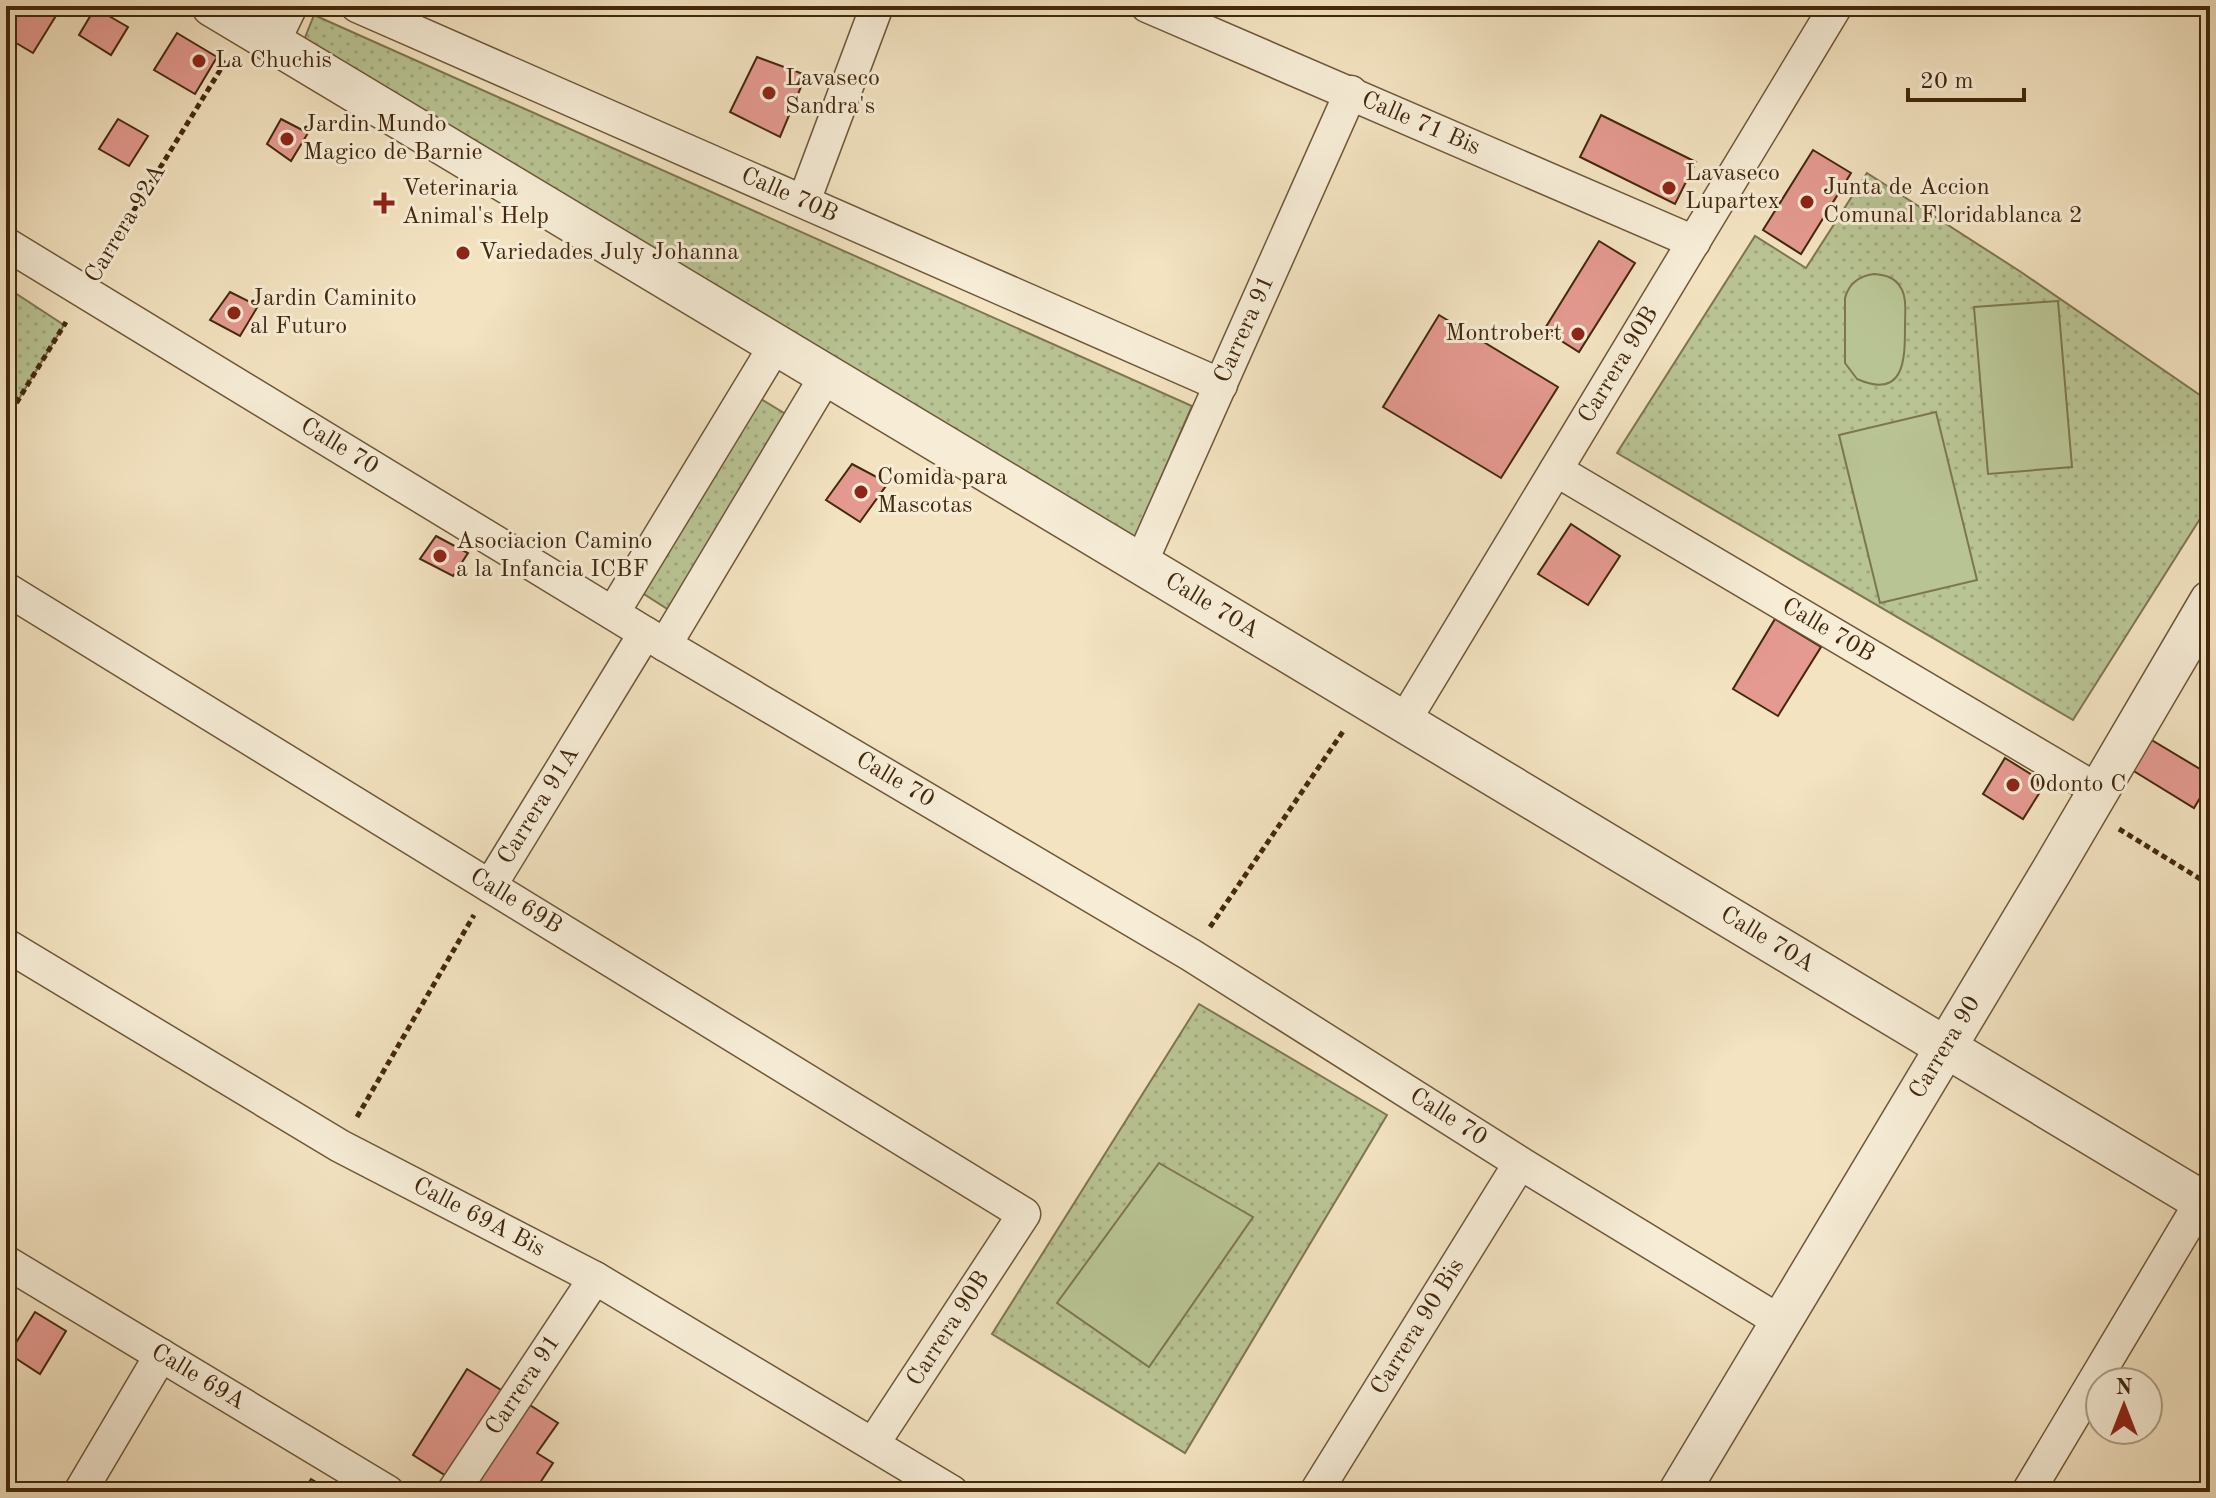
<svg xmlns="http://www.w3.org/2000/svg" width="2216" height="1498" viewBox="0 0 2216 1498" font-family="'Old Standard TT',serif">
  <defs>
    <pattern id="grass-dots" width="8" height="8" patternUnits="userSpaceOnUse" patternTransform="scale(2)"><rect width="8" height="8" fill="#b9c494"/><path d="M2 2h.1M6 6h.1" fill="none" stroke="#a0a87e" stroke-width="1.8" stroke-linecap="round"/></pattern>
  </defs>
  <rect width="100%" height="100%" fill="#f3e3c1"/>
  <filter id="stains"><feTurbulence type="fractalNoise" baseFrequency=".0025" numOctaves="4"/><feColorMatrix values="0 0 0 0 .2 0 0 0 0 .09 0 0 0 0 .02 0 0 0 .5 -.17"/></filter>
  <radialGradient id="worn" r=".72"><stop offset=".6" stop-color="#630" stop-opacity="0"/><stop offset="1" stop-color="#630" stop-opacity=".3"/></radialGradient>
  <path fill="url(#grass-dots)" stroke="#7e7650" stroke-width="2" d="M314,15L1192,406L1133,542L304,40Z
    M1867,173L2021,272L2210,402V503L2073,720L1617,453L1755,236L1806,268Z
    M6,287L64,325L6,420Z
    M756,396L789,416L669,610L636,589Z
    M1199,1004L1387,1115L1185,1453L992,1334Z"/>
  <path fill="#b9c494" stroke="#7e7650" stroke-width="2" d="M1874,274C1885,275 1895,277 1901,288C1907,298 1905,314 1905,326C1905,359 1905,400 1857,379L1845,363V298C1849,283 1859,276 1874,274Z
    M2058,301L2072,467L1988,474L1974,307Z
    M1936,412L1977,580L1880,603L1839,435Z
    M1159,1163L1253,1217L1149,1367L1057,1303Z"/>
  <path fill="#e59a91" stroke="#43280c" stroke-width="2" d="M17,6H62L33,53L6,37V23Z
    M95,8L128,27L111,55L79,35Z
    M177,33L217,57L195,94L154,70Z
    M757,57L806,75L780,137L730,112Z
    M1601,115L1696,162L1675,204L1580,157Z
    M118,119L148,136L129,166L99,149Z
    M281,119L308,133L291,161L267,144Z
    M1813,150L1851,173L1801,254L1763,230Z
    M1599,241L1635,263L1579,352L1544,330Z
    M230,292L258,306L240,336L210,320Z
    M1439,315L1558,387L1501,478L1383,407Z
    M852,464L888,483L860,522L826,500Z
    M1571,524L1620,556L1588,605L1538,574Z
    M436,536L468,553L453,576L420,559Z
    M1775,619L1821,647L1778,716L1733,689Z
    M2150,739L2210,775V781L2194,808L2132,770Z
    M2005,758L2037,778L2040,792L2023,819L1983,794Z
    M35,1312L66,1331L40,1374L9,1354Z
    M467,1369L506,1393L451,1479L413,1455Z
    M525,1402L558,1423L537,1453L553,1463L534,1492H474L468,1488Z
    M311,1479L333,1492H303Z"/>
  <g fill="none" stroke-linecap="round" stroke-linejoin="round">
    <defs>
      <g id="minor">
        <path id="s1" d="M357,6L1221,385"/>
        <path id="s2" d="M1147,6L1694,242"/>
        <path d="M273,43L291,6"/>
        <path d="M804,201L877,6"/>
        <path id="s3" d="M6,244L645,633L1191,955L1520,1163L1781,1322"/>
        <path id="s4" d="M1556,470L2099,791"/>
        <path id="s5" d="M1140,565L1351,92"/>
        <path id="s6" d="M6,589L1024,1214L873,1444"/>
        <path d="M613,613L775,346"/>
        <path d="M665,645L826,376"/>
        <path id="s7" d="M1403,723L1836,6"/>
        <path id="s8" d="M490,886L645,633"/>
        <path id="s9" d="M6,945L340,1146L595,1278L952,1492"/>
        <path id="s10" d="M6,1262L388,1492"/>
        <path d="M80,1492L161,1355"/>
        <path id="s11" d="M453,1492L595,1278"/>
        <path id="s12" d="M1316,1492L1520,1163"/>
        <path d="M2028,1492L2210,1187"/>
      </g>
      <g id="tertiary">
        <path id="s13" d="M212,6L2210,1206"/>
        <path id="s14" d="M1679,1492L2051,872L2210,601"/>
      </g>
    </defs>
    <use href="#minor" stroke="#6f5739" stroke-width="35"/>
    <use href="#tertiary" stroke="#6f5739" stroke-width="43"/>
    <path stroke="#43280c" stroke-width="5" stroke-dasharray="6 4" stroke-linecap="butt" d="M102,262L227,59
      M6,420L66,322
      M2119,829L2210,885
      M1210,927L1344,730
      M357,1117L474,915"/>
    <use href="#minor" stroke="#f7edd7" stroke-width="32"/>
    <use href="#tertiary" stroke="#f7edd7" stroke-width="40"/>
  </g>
  <g fill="#8f2418" stroke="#f7edd7" stroke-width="3">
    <circle cx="199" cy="61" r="8"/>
    <circle cx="769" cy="93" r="8"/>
    <circle cx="287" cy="139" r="8"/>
    <circle cx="1669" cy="188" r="8"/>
    <circle cx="1807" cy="202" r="8"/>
    <path d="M380 191h8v8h8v8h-8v8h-8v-8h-8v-8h8z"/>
    <circle cx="463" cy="253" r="8"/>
    <circle cx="234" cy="313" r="8"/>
    <circle cx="1578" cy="334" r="8"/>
    <circle cx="861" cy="492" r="8"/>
    <circle cx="440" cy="556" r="8"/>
    <circle cx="2013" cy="785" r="8"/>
  </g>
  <g text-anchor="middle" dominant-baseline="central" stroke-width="6" stroke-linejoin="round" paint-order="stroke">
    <g font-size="24" fill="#43280c" stroke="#f7edd7" text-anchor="start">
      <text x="215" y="61">La Chuchis</text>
      <text x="785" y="79">Lavaseco<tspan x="785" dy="28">Sandra's</tspan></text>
      <text x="303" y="125">Jardin Mundo<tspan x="303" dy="28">Magico de Barnie</tspan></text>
      <text x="1685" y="174">Lavaseco<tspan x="1685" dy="28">Lupartex</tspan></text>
      <text x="1823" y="188">Junta de Accion<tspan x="1823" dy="28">Comunal Floridablanca 2</tspan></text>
      <text x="402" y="189">Veterinaria<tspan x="402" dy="28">Animal's Help</tspan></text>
      <text x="479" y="253">Variedades July Johanna</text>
      <text x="250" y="299">Jardin Caminito<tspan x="250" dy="28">al Futuro</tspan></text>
      <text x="1562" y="334" text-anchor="end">Montrobert</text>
      <text x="877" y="478">Comida para<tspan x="877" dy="28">Mascotas</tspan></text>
      <text x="456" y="542">Asociacion Camino<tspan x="456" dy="28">a la Infancia ICBF</tspan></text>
      <text x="2029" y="785">Odonto C</text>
    </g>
    <g font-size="24" fill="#43280c" stroke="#f7edd7">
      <text stroke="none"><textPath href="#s2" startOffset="298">Calle 71 Bis</textPath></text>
      <text stroke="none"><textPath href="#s1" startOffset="472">Calle 70B</textPath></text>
      <text transform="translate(126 224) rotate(-59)">Carrera 92A</text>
      <text stroke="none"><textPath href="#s5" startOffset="258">Carrera 91</textPath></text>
      <text stroke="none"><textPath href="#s7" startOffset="418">Carrera 90B</textPath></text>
      <text stroke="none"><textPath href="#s3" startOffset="390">Calle 70</textPath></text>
      <text stroke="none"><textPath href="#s13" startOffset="1166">Calle 70A</textPath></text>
      <text stroke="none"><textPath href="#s4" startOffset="316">Calle 70B</textPath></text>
      <text stroke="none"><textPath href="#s3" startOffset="1038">Calle 70</textPath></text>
      <text stroke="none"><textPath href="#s8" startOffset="94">Carrera 91A</textPath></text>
      <text stroke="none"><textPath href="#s6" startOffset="598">Calle 69B</textPath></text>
      <text stroke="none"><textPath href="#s13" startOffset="1814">Calle 70A</textPath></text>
      <text stroke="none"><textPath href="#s14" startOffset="518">Carrera 90</textPath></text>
      <text stroke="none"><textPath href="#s3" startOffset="1686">Calle 70</textPath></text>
      <text stroke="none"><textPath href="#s9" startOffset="546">Calle 69A Bis</textPath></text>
      <text stroke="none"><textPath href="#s12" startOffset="194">Carrera 90 Bis</textPath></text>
      <text transform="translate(949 1329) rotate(-57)">Carrera 90B</text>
      <text stroke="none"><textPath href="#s10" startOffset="224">Calle 69A</textPath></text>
      <text stroke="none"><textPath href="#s11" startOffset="128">Carrera 91</textPath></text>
    </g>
  </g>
  <rect width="2216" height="1498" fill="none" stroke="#f3e3c1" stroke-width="32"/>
  <rect x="8" y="8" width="2200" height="1482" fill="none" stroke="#43280c" stroke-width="4"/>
  <rect x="16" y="16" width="2184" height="1466" fill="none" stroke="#43280c" stroke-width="2"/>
  <g transform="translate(2124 1406)"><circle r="38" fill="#f7edd7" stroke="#af9e86" stroke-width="2"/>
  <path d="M0-6L14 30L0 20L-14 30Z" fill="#8f2418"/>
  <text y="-12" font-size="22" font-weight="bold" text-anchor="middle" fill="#43280c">N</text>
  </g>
  <path d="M1908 88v12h116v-12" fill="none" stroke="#43280c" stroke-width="4"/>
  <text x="1920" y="88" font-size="24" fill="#43280c" stroke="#f7edd7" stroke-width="6" paint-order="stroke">20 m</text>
  <rect width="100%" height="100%" filter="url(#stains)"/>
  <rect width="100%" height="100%" fill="url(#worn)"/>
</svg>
